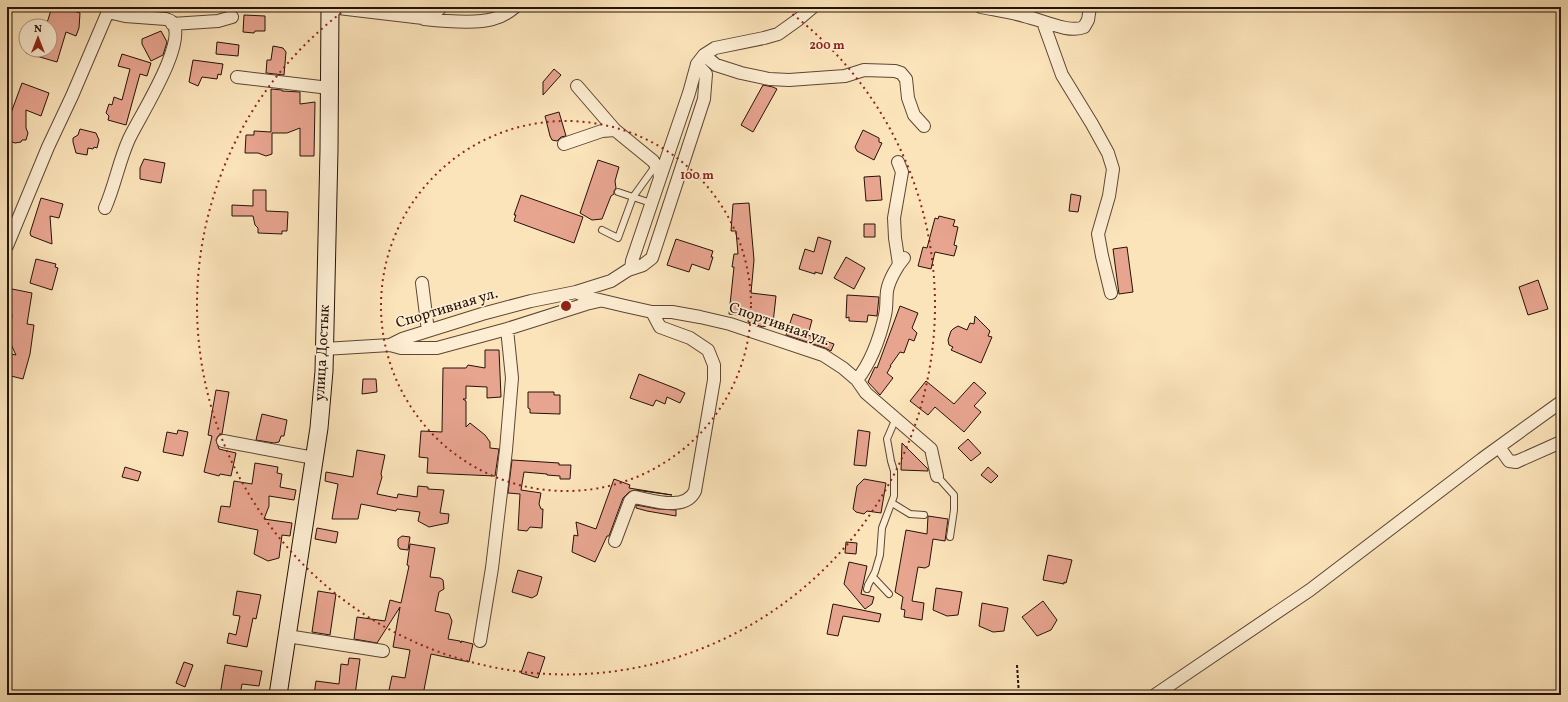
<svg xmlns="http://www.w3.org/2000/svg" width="1568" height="702" viewBox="0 0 1568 702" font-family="Vollkorn,serif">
  <rect width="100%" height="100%" fill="#fce4ba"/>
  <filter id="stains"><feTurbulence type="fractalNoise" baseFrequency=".005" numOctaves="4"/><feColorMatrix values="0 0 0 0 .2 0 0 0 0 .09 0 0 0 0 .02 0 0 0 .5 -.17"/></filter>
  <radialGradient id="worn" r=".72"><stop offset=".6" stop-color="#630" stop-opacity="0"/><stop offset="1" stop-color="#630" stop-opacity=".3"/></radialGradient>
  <path fill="#e7a48f" stroke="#261208" d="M52,7H75L74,11L80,13L79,28L76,36L66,32L57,62L26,53L27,50H50V26H46Z
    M244,15L265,16V31H255L254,33L243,32Z
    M161,31L167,42L163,55L151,61L142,44V39Z
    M217,42L239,45L238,56L216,54Z
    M273,46L283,48L286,52L284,75L266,73L267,60H271Z
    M122,54L151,63L147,76L140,74L126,125L108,120L109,116L106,113L109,104L112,105L114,97L122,100L130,69L118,66Z
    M193,60L223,64L221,75L218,74L217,79L202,77L198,86L189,82Z
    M554,69L561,75L543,95V82Z
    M22,83L49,93L41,116L26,110V128L28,133L26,140H22L21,142L15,143L7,140V112L11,113Z
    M763,85L773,87L777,89L753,132L741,125Z
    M271,89L282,90V91L300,92V104L315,102L314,156H300V128L287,133H272V154L266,156L258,153H245L246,135H254V131L271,132Z
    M559,112L566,136L561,137L557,141L552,140L550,136L545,116Z
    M80,129L96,133L99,140L97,148L94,147L93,149L88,148L87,155L76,153L73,142V138L78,135Z
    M863,130L879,138V142L882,143L874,160L857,151L855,147Z
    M144,159L165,163L161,183L140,179V168Z
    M598,160L619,167L615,181L616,188L614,191V194L611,196L602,219L592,220L580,213Z
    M880,176L882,200L866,201L864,177Z
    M253,190H266V211L288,212L287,231H282V234L258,233V228L255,225L253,216H232V205L253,206Z
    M1071,194L1081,196L1078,212L1069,211Z
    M521,195L583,217L574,243L514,221L516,215H514Z
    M41,198L63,204L59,218L50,216L52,244L31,236L30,233Z
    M749,203L754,260L751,293L776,296L773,323L763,327L748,322L749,316L729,314L734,267H732L734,254H738L736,231H731L733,204Z
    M939,216L955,220L953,226L958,227L954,245L957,246L954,256L935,252L931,269L918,266L923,247L927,248L935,218L938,219Z
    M864,224H875V237H864Z
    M818,237L831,241L822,274L815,272V274L799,269L805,249L814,252Z
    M676,239L713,251L711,257H713L709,270L692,264L689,272L667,265Z
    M1127,247L1133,292L1119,294L1113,249Z
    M846,257L865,268L854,289L834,278Z
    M36,259L56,264L55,267L58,268L52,290L30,283Z
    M1538,280L1548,309L1528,315L1519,287Z
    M7,288L32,293L27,324L34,325L30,354L23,379L7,375V353L16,355L9,340L12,315L7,314Z
    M847,295L879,297L877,316L868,315L867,322L849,321V317L846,318Z
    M900,306L918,313L912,328L917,333L914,341L909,339L904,353L900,352L890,366H891L887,373L893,378L880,395L868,382L875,367L877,368Z
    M793,314L812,320L808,335L834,344L831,351L825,348L786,335Z
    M975,316L990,331L988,336L992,337L981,363L951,350L953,347L949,345L948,340L951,331L953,329L958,326L967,330L970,323L974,324Z
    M485,350H499L501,397L487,398V387L466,386V399H463L466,401V427L470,423L485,435L490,442V448L499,449L495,476L427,473L428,458L419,457L421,431L442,432L443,368H466L468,365L485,368Z
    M639,374L677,389L685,393L680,403L667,397L665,404L656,400L653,406L630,398Z
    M363,379H376L377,392L362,394Z
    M926,381L954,404L974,382L986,393L974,406L981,412L964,432L935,407L928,415L910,401Z
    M216,390L229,392L222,434L218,436L216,440L219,449L236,453L231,476L220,474L219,476L204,472L212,436L208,435Z
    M528,392H554V395H560V414L530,413V409L528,408Z
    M262,414L287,420L284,436H281L279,442L274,443L256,440Z
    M178,430L188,432L183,456L163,452L167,432L177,434Z
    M858,430L870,432L866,466L854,465Z
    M968,439L981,453L971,461L958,448Z
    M902,443L928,469V471L901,470Z
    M357,450L385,455L381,474L382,477L377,494L397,498L398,494L417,497L418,486L428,487V489L444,490L440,513L449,514L448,523L429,527L418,521L420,512L397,509L396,511L361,504L358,519H332L338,484L325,481L326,472L353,477Z
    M512,460L559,463V465H571L570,479H560V476L547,475V474L524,472L521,490L541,493L539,504L541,509H543L542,528L530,527L527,531L518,530L520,494L508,493Z
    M255,463L278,467L277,473L282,474L280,487L296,490L294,500L269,496V506L264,519L292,523L290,536L282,535L279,558L268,561L254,554L258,530L218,522L221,506L230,507L234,481L252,484Z
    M125,467L141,472L138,481L122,477Z
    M988,467L998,476L991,483L981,475Z
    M614,479L630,485L629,488L672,495L635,490L629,492L623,498L609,536H607L595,562L572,552L574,535L578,536L576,522L596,529Z
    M864,479L886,483L881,513L867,511L864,514L856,512L853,509L857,486Z
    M636,505L658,509L676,510V516L647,511L636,508Z
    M928,516L948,519L945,541L933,539L929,566L925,568L918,567L912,601L924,603L922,620L904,617L905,610L901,609L903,597L895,592L906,530L927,534Z
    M317,528L338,532L336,543L315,539Z
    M402,536L410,537L408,550L400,549L398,546V539Z
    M846,542L857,543L856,554L845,553Z
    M410,544L435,548L430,577L440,578L443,580L444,589L439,592L435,611L449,614L452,621L448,639L460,641L461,643V641L473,644L469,662L431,654L423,695H388L392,676L405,678L410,650L393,647L400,607L377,643L354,639L357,617L385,621L390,600L401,603L409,566L407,565Z
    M1048,555L1072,560L1066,583L1064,582V584L1043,580Z
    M849,562L867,566L861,594L874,597L872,604L865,609L844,584Z
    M518,570L542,577L537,595L532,598L512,592Z
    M936,588L962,592L958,615L947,616L933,610Z
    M237,591L261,595L256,619L253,618L247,647L227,643L229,633L236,635L240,616L233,615Z
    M318,591L336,594L330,635L312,632Z
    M1043,601L1057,620L1051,630L1037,636L1022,617Z
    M982,603L1008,608L1004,631L993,632L979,626Z
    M833,604L881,614L879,622L843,616L838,636L827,634Z
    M528,652L545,657L538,678L521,673Z
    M349,658L360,659L355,695L339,693V695H314L316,681L339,684L341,664L348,665Z
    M184,662L193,665L185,687L176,683Z
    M225,665L262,671L259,686L242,684L240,695H220Z"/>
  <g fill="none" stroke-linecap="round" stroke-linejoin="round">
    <defs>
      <path id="service" d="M618,192L651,203
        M602,230L618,238L633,197L656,165
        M937,476L954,495V510L950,537
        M892,503L910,514L924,515
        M873,577L889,594
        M867,589L868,585L875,572L880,555L882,528L894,496V471L891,461L887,439L896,418"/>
      <path id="minor" d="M330,7L423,18L433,15L441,7
        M981,7C996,10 1010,12 1024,16C1040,19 1069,34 1084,27L1088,20L1090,7
        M424,19C443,21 476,24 493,19C502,17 509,12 515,7
        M1043,22L1062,75L1092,124L1108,153L1113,169L1109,196L1098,234L1102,256L1111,293
        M172,24L218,21L232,17
        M704,55L716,65L741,73L769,79L789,80L845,76L864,70L895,71L901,73L906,79L908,98L914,115L924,126
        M237,77L329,88
        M577,86L615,130L653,161L659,170L660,178L632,261L631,269
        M564,144L602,131L615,130
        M898,162L902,172L894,218L895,238L899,264
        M660,178L689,93L697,64
        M105,208C115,185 119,161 129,139C138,119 189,41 172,22C170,20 168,20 166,19L125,16L108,12
        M7,246L48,147L72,96L110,7
        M422,283L428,331
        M576,292L587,297L625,306L652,312H672L700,317L730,324L823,355L843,368L857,380L866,393L931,449L937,476
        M390,345L402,339L482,314L531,301L576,292L611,281L628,270L643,265L652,258L704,99L706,74L697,64L704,55L715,48L764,38L778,34L799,19L813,7
        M324,349L390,345L401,348H437L507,329L586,304L599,301
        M857,380C871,362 880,337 885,315C887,307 886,299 887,291C889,280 897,266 904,258
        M223,441L314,458
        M1499,447L1509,461L1516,462L1561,442
        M615,541L630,501L634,497C652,500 685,512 695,491L714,380V365L708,350L690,338L660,327L652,312
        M287,636L383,651
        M480,641L492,568L506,450L512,378L507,329
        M1155,695L1310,590L1482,459L1561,402"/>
      <path id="secondary" d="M278,695L319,428L324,371L329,150L330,7"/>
    </defs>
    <use href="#service" stroke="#5c4634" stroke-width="8"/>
    <use href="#minor" stroke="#5c4634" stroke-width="14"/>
    <use href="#secondary" stroke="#261208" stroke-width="19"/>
    <path stroke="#261208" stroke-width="2" stroke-dasharray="3 2" stroke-linecap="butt" d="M1017,665L1019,695"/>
    <use href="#service" stroke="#fdedd2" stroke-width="6"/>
    <use href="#minor" stroke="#fdedd2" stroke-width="12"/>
    <use href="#secondary" stroke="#fdedd2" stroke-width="17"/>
  </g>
  <g fill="none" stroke="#8f2418" stroke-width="2" stroke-dasharray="2 4">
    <circle cx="566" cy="306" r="185"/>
    <path d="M783 7A369 369 0 1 1 349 7"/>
  </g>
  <g text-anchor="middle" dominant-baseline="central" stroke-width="3.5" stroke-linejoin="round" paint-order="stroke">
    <g font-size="15" fill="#261208" stroke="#fdedd2">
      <text transform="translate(447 309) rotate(-17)">Спортивная ул.</text>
      <text transform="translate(779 325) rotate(19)">Спортивная ул.</text>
      <text transform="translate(323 353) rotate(-87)">улица Достык</text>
    </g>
  </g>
  <circle cx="566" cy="306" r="6" fill="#8f2418" stroke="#fdedd2" stroke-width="2"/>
  <g font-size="12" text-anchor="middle" font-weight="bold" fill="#8f2418" stroke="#fdedd2" stroke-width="3.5" stroke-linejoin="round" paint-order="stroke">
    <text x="827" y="49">200 m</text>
    <text x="697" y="179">100 m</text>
  </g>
  <rect width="1568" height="702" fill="none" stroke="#fce4ba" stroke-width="24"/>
  <rect x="8" y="8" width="1552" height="686" fill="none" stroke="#261208" stroke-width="2"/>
  <rect x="12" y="12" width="1544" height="678" fill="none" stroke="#261208"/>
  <g transform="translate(38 38)"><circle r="19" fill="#fdedd2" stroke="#a79581"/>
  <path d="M0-3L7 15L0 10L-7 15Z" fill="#8f2418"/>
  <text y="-6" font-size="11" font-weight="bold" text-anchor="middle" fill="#261208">N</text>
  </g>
  <rect width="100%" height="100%" filter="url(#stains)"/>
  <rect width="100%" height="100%" fill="url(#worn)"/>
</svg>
